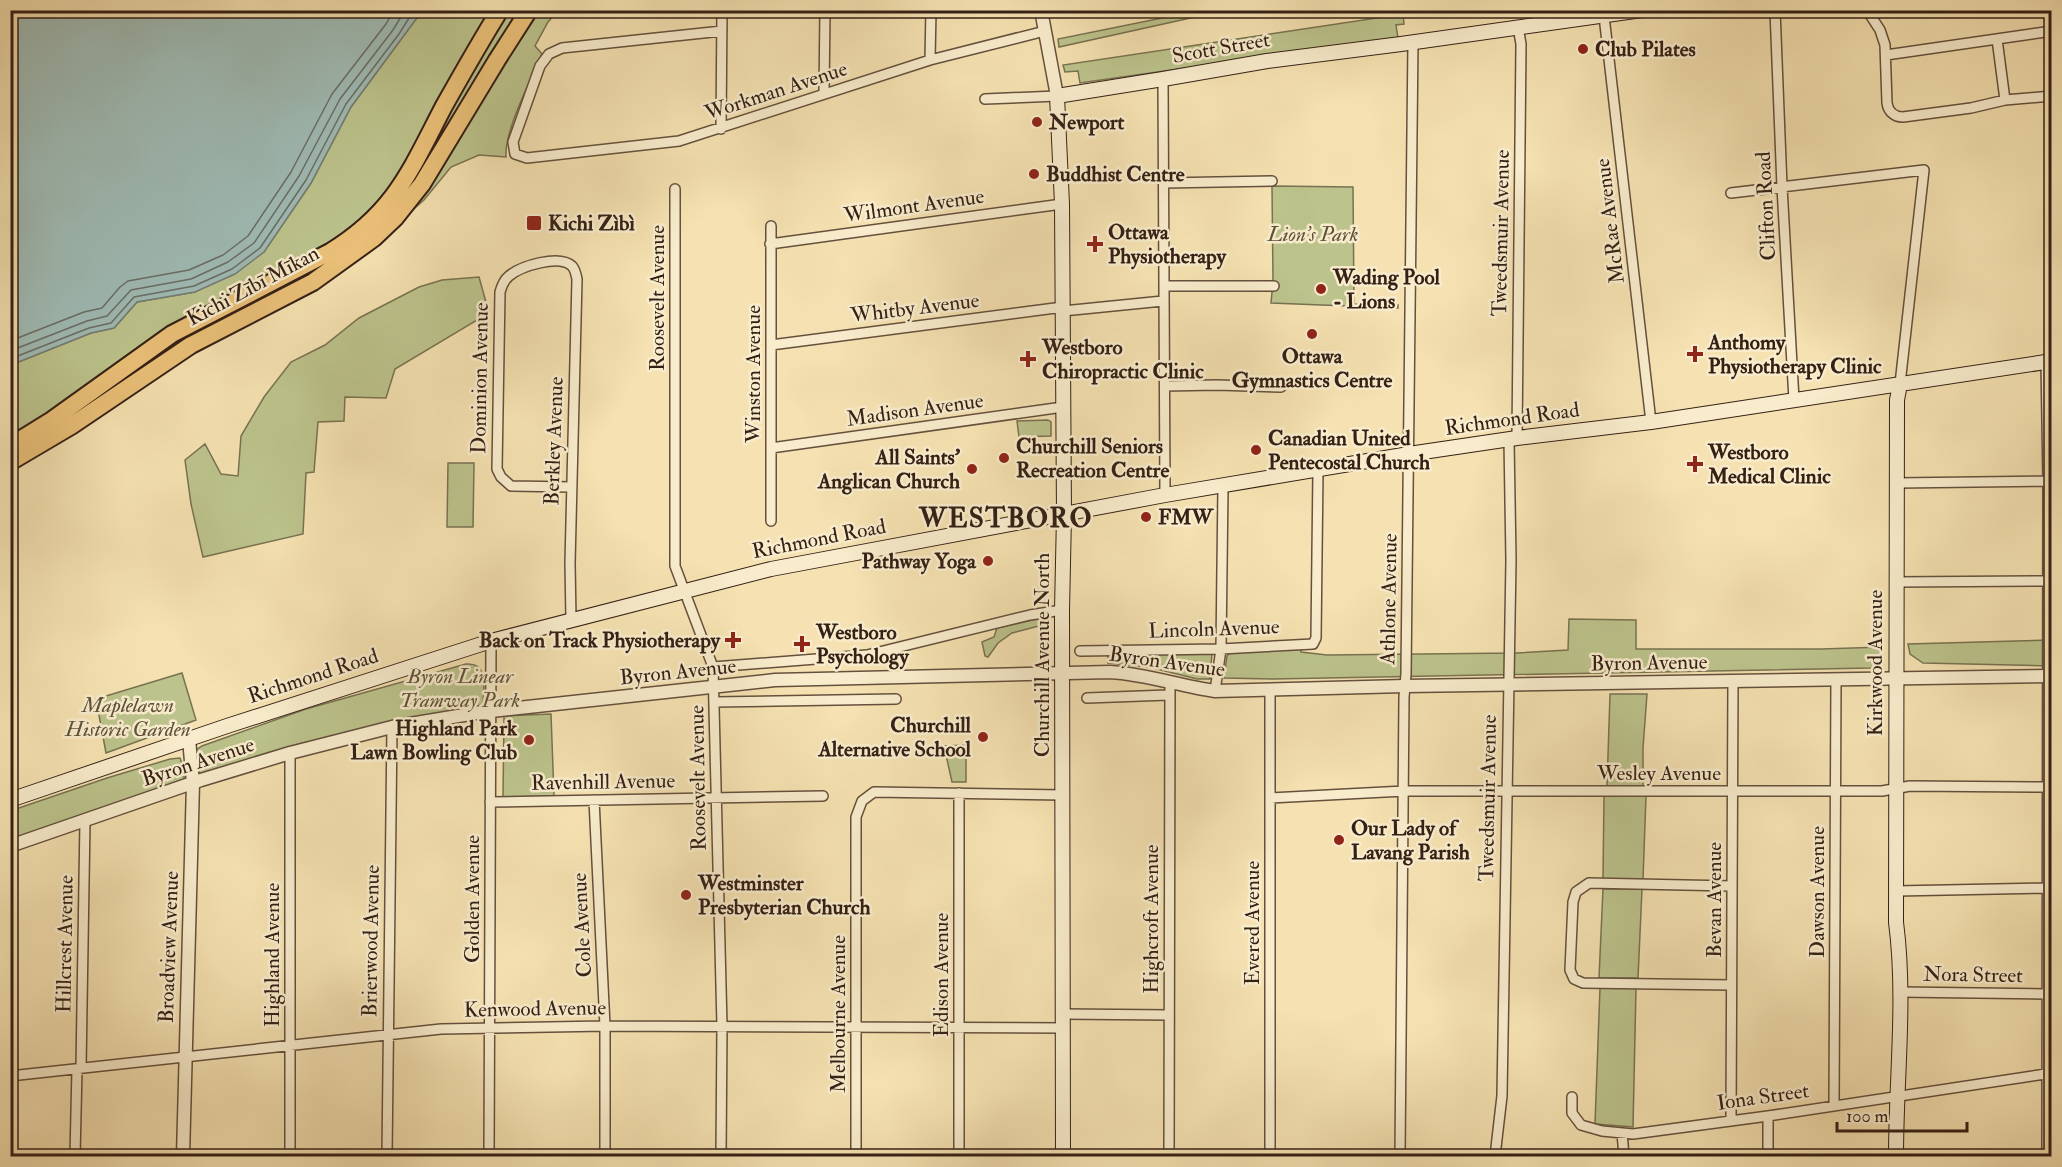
<svg xmlns="http://www.w3.org/2000/svg" width="2062" height="1167" viewBox="0 0 2062 1167" font-family="'IM FELL Double Pica',serif">
  <rect width="100%" height="100%" fill="#f5e1b1"/>
  <filter id="stains"><feTurbulence type="fractalNoise" baseFrequency=".00333" numOctaves="4"/><feColorMatrix values="0 0 0 0 .2 0 0 0 0 .09 0 0 0 0 .02 0 0 0 .5 -.17"/></filter>
  <radialGradient id="worn" r=".72"><stop offset=".6" stop-color="#630" stop-opacity="0"/><stop offset="1" stop-color="#630" stop-opacity=".3"/></radialGradient>
  <path fill="#bcc38c" stroke="#787251" stroke-width="1.5" d="M422,11H558L548,22L535,46L542,54C531,80 504,131 506,157L479,155L451,167L424,200L375,243L202,344L66,438L11,471V365L91,333L114,328L137,302L195,292L264,252L311,183L351,107Z
    M1187,11H1209L1204,15L1059,47L1058,39L1167,17Z
    M1403,14L1404,24L1396,25L1398,38L1080,83L1078,71L1065,72L1063,65Z
    M1272,186L1353,187L1354,304L1398,305V308L1271,303L1273,281Z
    M479,277L489,313L395,369L386,398L345,397L344,421L318,422L314,472L306,473L303,534L203,557L191,504L185,460L205,444L221,474L238,476L241,436L264,397L291,362L325,345L359,318L419,287L442,280Z
    M1048,420L1051,422V436L1019,437L1017,421Z
    M448,463H474L473,527H447Z
    M1037,619L1047,622L1046,624L1012,633L998,643L988,657L985,656L982,642L994,637L997,628Z
    M1569,619L1636,620V649H1821L1883,647L1878,663L1871,668L1273,679L1224,678L1227,656L1230,653L1301,645V652L1327,655L1516,653L1568,650Z
    M2051,640V666L1923,663L1910,654L1908,644Z
    M1108,653H1212L1210,679H1197L1149,667L1108,663Z
    M466,664C490,662 483,690 483,705L396,721L295,745L198,777L196,750L202,746L306,709Z
    M182,673L196,720L106,753L96,699Z
    M1610,694H1647L1643,748V787L1607,786Z
    M551,714L554,796L503,797L504,716Z
    M966,745V782H952L944,746Z
    M180,758L184,769V779L11,842L10,811L107,778L170,759Z
    M1604,796H1646L1643,879H1603Z
    M1603,889H1642L1638,978H1599Z
    M1600,988H1636L1633,1127L1595,1124Z"/>
  <path fill="#9fbbb5" stroke="#757d75" stroke-width="1.5" d="M11,10H422V11L351,107L311,183L264,252L235,274L195,292L137,302L114,328L91,333L11,365Z"/>
  <g fill="none" stroke-linecap="round" stroke-linejoin="round">
    <path stroke="#6a6e66" stroke-width="1.5" d="M10,341L84,312L102,308L120,287L128,281L189,270L223,255L248,236L291,172L332,94L386,24L394,10
      M10,351L87,321L107,316L131,290L191,279L228,262L254,243L299,176L340,99L393,30L405,10
      M10,359L89,328L111,323L134,297L194,286L232,269L260,248L306,180L346,104L399,34L414,10"/>
    <defs>
      <path id="minor" d="M1775,10L1782,187L1794,400
        M1867,10L1880,30L1885,45L1887,103C1888,111 1894,117 1903,117L1971,108L2005,100L2052,96
        M1604,16L1651,422
        M722,31L562,48L549,54L540,66L513,142L515,154L527,158L679,141L930,60L1045,31
        M1997,39L2005,100
        M1886,55L2052,31
        M930,60L931,10
        M1163,79L1165,495
        M824,94L825,10
        M985,99L1057,96
        M721,129L722,10
        M1164,183L1272,181
        M675,189V566L713,667L722,1026L721,1156
        M1731,193L1924,170L1900,384
        M771,226V521
        M770,244L1062,204
        M1164,286H1274
        M1063,311L1163,301
        M771,345L1063,307
        M2046,362L2048,481L2047,1156
        M1165,386L1217,385L1281,387
        M1517,438L1521,44L1518,27
        M771,448L1063,407
        M1897,483L2048,481
        M571,487L511,486L501,477L497,469L500,292C502,285 504,280 509,276C521,266 559,254 572,266C575,269 576,274 577,279L570,563L571,620
        M1896,582L2046,581
        M1080,651L1221,649L1313,644L1316,638L1318,471
        M713,667L867,655L1030,615L1062,610
        M1215,691L1221,649L1223,487
        M1087,698L1168,695
        M715,702L896,699
        M290,753V1156
        M1270,798L1404,791H1882L1910,786L2047,787
        M594,800L605,1026V1156
        M490,802L823,796
        M1896,891L2047,888
        M1731,985L1583,983L1574,979L1570,970L1573,902L1576,892L1589,883L1732,886
        M1900,992L2046,994
        M1063,1014L1169,1015
        M81,1068L85,820
        M10,1076L441,1029L605,1026L1063,1028
        M1572,1097V1113L1581,1125L1602,1131L1633,1134L1768,1116L2052,1073
        M1834,1106L1836,679
        M1768,1116V1156
        M1731,1120L1733,681
        M1622,1133L1624,1156
        M75,1156L77,1069
        M387,1156L392,727
        M489,1156L491,641
        M856,1156V817L862,801L874,792L1062,795
        M959,1156V793
        M1169,1156L1170,682
        M1270,1156V690
        M1400,1156L1404,697L1406,674L1413,42
        M1495,1156L1502,1096L1511,560L1509,440"/>
      <path id="tertiary" d="M1041,10L1057,96
        M10,846L201,780L290,753L392,727L482,712L775,680L1110,672C1146,674 1180,686 1215,691L1405,686L2052,676
        M183,1156L193,783L189,739"/>
      <path id="secondary" d="M10,800L227,726L491,641L771,569L1165,495L1409,454L1517,438L1651,422L2052,361
        M1063,1156L1062,610L1064,515L1062,204L1057,96L1163,79L1267,61L1401,44L1642,10
        M1896,1156C1896,1079 1906,999 1896,922L1897,400L1900,384"/>
      <path id="trunk" d="M10,446L52,420L172,334L330,252C395,212 410,171 444,106C462,74 480,42 500,10
        M10,462L71,426L191,345L313,282L374,238L395,218L422,184L497,60L529,10"/>
    </defs>
    <use href="#minor" stroke="#65503d" stroke-width="12"/>
    <use href="#tertiary" stroke="#65503d" stroke-width="15"/>
    <use href="#secondary" stroke="#352016" stroke-width="16"/>
    <use href="#trunk" stroke="#352016" stroke-width="20"/>
    <use href="#minor" stroke="#f8eccc" stroke-width="9"/>
    <use href="#tertiary" stroke="#f8eccc" stroke-width="12"/>
    <use href="#secondary" stroke="#f8eccc" stroke-width="14"/>
    <use href="#trunk" stroke="#eac078" stroke-width="16"/>
  </g>
  <g fill="#8f2418" stroke="#f8eccc" stroke-width="2">
    <circle cx="1583" cy="49" r="6"/>
    <circle cx="1037" cy="122" r="6"/>
    <circle cx="1034" cy="174" r="6"/>
    <rect x="526" y="215" width="16" height="16" rx="3"/>
    <path d="M1092 235h6v6h6v6h-6v6h-6v-6h-6v-6h6z"/>
    <circle cx="1321" cy="289" r="6"/>
    <circle cx="1312" cy="334" r="6"/>
    <path d="M1692 345h6v6h6v6h-6v6h-6v-6h-6v-6h6z"/>
    <path d="M1025 350h6v6h6v6h-6v6h-6v-6h-6v-6h6z"/>
    <circle cx="1256" cy="450" r="6"/>
    <circle cx="1004" cy="458" r="6"/>
    <path d="M1692 455h6v6h6v6h-6v6h-6v-6h-6v-6h6z"/>
    <circle cx="972" cy="469" r="6"/>
    <circle cx="1146" cy="517" r="6"/>
    <circle cx="988" cy="561" r="6"/>
    <path d="M730 631h6v6h6v6h-6v6h-6v-6h-6v-6h6z"/>
    <path d="M799 635h6v6h6v6h-6v6h-6v-6h-6v-6h6z"/>
    <circle cx="983" cy="737" r="6"/>
    <circle cx="529" cy="740" r="6"/>
    <circle cx="1339" cy="840" r="6"/>
    <circle cx="686" cy="895" r="6"/>
  </g>
  <g text-anchor="middle" dominant-baseline="central" stroke-width="5" stroke-linejoin="round" paint-order="stroke">
    <g font-size="21" fill="#352016" stroke="#f8eccc">
      <text transform="translate(1221 48) rotate(-10)">Scott Street</text>
      <text transform="translate(776 91) rotate(-18)">Workman Avenue</text>
      <text transform="translate(914 206) rotate(-8)">Wilmont Avenue</text>
      <text transform="translate(1766 206) rotate(-93)">Clifton Road</text>
      <text transform="translate(1610 221) rotate(-97)">McRae Avenue</text>
      <text transform="translate(1501 233) rotate(-89)">Tweedsmuir Avenue</text>
      <text transform="translate(253 286) rotate(-28)">Kichi Zībī Mīkan</text>
      <text transform="translate(657 298) rotate(-90)">Roosevelt Avenue</text>
      <text transform="translate(915 308) rotate(-7)">Whitby Avenue</text>
      <text transform="translate(753 374) rotate(-90)">Winston Avenue</text>
      <text transform="translate(480 378) rotate(-89)">Dominion Avenue</text>
      <text transform="translate(915 410) rotate(-8)">Madison Avenue</text>
      <text transform="translate(1512 419) rotate(-8)">Richmond Road</text>
      <text transform="translate(554 441) rotate(-88)">Berkley Avenue</text>
      <text transform="translate(819 539) rotate(-11)">Richmond Road</text>
      <text transform="translate(1389 599) rotate(-89)">Athlone Avenue</text>
      <text transform="translate(1214 629) rotate(-2)">Lincoln Avenue</text>
      <text transform="translate(1042 655) rotate(-90)">Churchill Avenue North</text>
      <text transform="translate(1167 662) rotate(8)">Byron Avenue</text>
      <text transform="translate(1649 663) rotate(-1)">Byron Avenue</text>
      <text transform="translate(1875 663) rotate(-90)">Kirkwood Avenue</text>
      <text transform="translate(678 672) rotate(-6)">Byron Avenue</text>
      <text transform="translate(313 676) rotate(-18)">Richmond Road</text>
      <text transform="translate(198 762) rotate(-18)">Byron Avenue</text>
      <text x="1659" y="773">Wesley Avenue</text>
      <text transform="translate(698 778) rotate(-91)">Roosevelt Avenue</text>
      <text transform="translate(603 782) rotate(-1)">Ravenhill Avenue</text>
      <text transform="translate(1488 798) rotate(-89)">Tweedsmuir Avenue</text>
      <text transform="translate(1817 892) rotate(-90)">Dawson Avenue</text>
      <text transform="translate(472 899) rotate(-90)">Golden Avenue</text>
      <text transform="translate(1714 900) rotate(-90)">Bevan Avenue</text>
      <text transform="translate(1151 919) rotate(-90)">Highcroft Avenue</text>
      <text transform="translate(1252 923) rotate(-90)">Evered Avenue</text>
      <text transform="translate(582 925) rotate(-93)">Cole Avenue</text>
      <text transform="translate(371 941) rotate(-89)">Brierwood Avenue</text>
      <text transform="translate(65 944) rotate(-89)">Hillcrest Avenue</text>
      <text transform="translate(169 947) rotate(-88)">Broadview Avenue</text>
      <text transform="translate(272 955) rotate(-90)">Highland Avenue</text>
      <text transform="translate(941 975) rotate(-90)">Edison Avenue</text>
      <text transform="translate(1973 975) rotate(1)">Nora Street</text>
      <text transform="translate(535 1009) rotate(-1)">Kenwood Avenue</text>
      <text transform="translate(838 1014) rotate(-90)">Melbourne Avenue</text>
      <text transform="translate(1763 1097) rotate(-8)">Iona Street</text>
    </g>
    <g font-size="21" font-weight="bold" fill="#352016" stroke="#f8eccc" text-anchor="start">
      <text x="1595" y="49">Club Pilates</text>
      <text x="1049" y="122">Newport</text>
      <text x="1046" y="174">Buddhist Centre</text>
      <text x="548" y="223">Kichi Zìbì</text>
      <text x="1108" y="232">Ottawa<tspan x="1108" dy="24">Physiotherapy</tspan></text>
      <text x="1333" y="277">Wading Pool<tspan x="1333" dy="24">- Lions</tspan></text>
      <text x="1708" y="342">Anthomy<tspan x="1708" dy="24">Physiotherapy Clinic</tspan></text>
      <text x="1042" y="347">Westboro<tspan x="1042" dy="24">Chiropractic Clinic</tspan></text>
      <text x="1312" y="356" text-anchor="middle">Ottawa<tspan x="1312" dy="24">Gymnastics Centre</tspan></text>
      <text x="1268" y="438">Canadian United<tspan x="1268" dy="24">Pentecostal Church</tspan></text>
      <text x="1016" y="446">Churchill Seniors<tspan x="1016" dy="24">Recreation Centre</tspan></text>
      <text x="1708" y="452">Westboro<tspan x="1708" dy="24">Medical Clinic</tspan></text>
      <text x="960" y="457" text-anchor="end">All Saints'<tspan x="960" dy="24">Anglican Church</tspan></text>
      <text x="1158" y="517">FMW</text>
      <text x="976" y="561" text-anchor="end">Pathway Yoga</text>
      <text x="816" y="632">Westboro<tspan x="816" dy="24">Psychology</tspan></text>
      <text x="720" y="640" text-anchor="end">Back on Track Physiotherapy</text>
      <text x="971" y="725" text-anchor="end">Churchill<tspan x="971" dy="24">Alternative School</tspan></text>
      <text x="517" y="728" text-anchor="end">Highland Park<tspan x="517" dy="24">Lawn Bowling Club</tspan></text>
      <text x="1351" y="828">Our Lady of<tspan x="1351" dy="24">Lavang Parish</tspan></text>
      <text x="698" y="883">Westminster<tspan x="698" dy="24">Presbyterian Church</tspan></text>
    </g>
    <g font-size="21" font-style="italic" fill="#5e5139" stroke="#f8eccc">
      <text x="1313" y="234">Lion's Park</text>
      <text x="460" y="676">Byron Linear<tspan x="460" dy="24">Tramway Park</tspan></text>
      <text x="128" y="705">Maplelawn<tspan x="128" dy="24">Historic Garden</tspan></text>
    </g>
    <g font-size="27" font-weight="bold" letter-spacing="1.5" fill="#352016" stroke="#f8eccc">
      <text x="1006" y="518">WESTBORO</text>
    </g>
  </g>
  <rect width="2062" height="1167" fill="none" stroke="#f5e1b1" stroke-width="36"/>
  <rect x="12" y="12" width="2038" height="1143" fill="none" stroke="#352016" stroke-width="3"/>
  <rect x="18" y="18" width="2026" height="1131" fill="none" stroke="#352016" stroke-width="1.5"/>
  <path d="M1837 1122v9h130v-9" fill="none" stroke="#352016" stroke-width="3"/>
  <text x="1846" y="1122" font-size="18" fill="#352016" stroke="#f8eccc" stroke-width="4.5" paint-order="stroke">100 m</text>
  <rect width="100%" height="100%" filter="url(#stains)"/>
  <rect width="100%" height="100%" fill="url(#worn)"/>
</svg>
